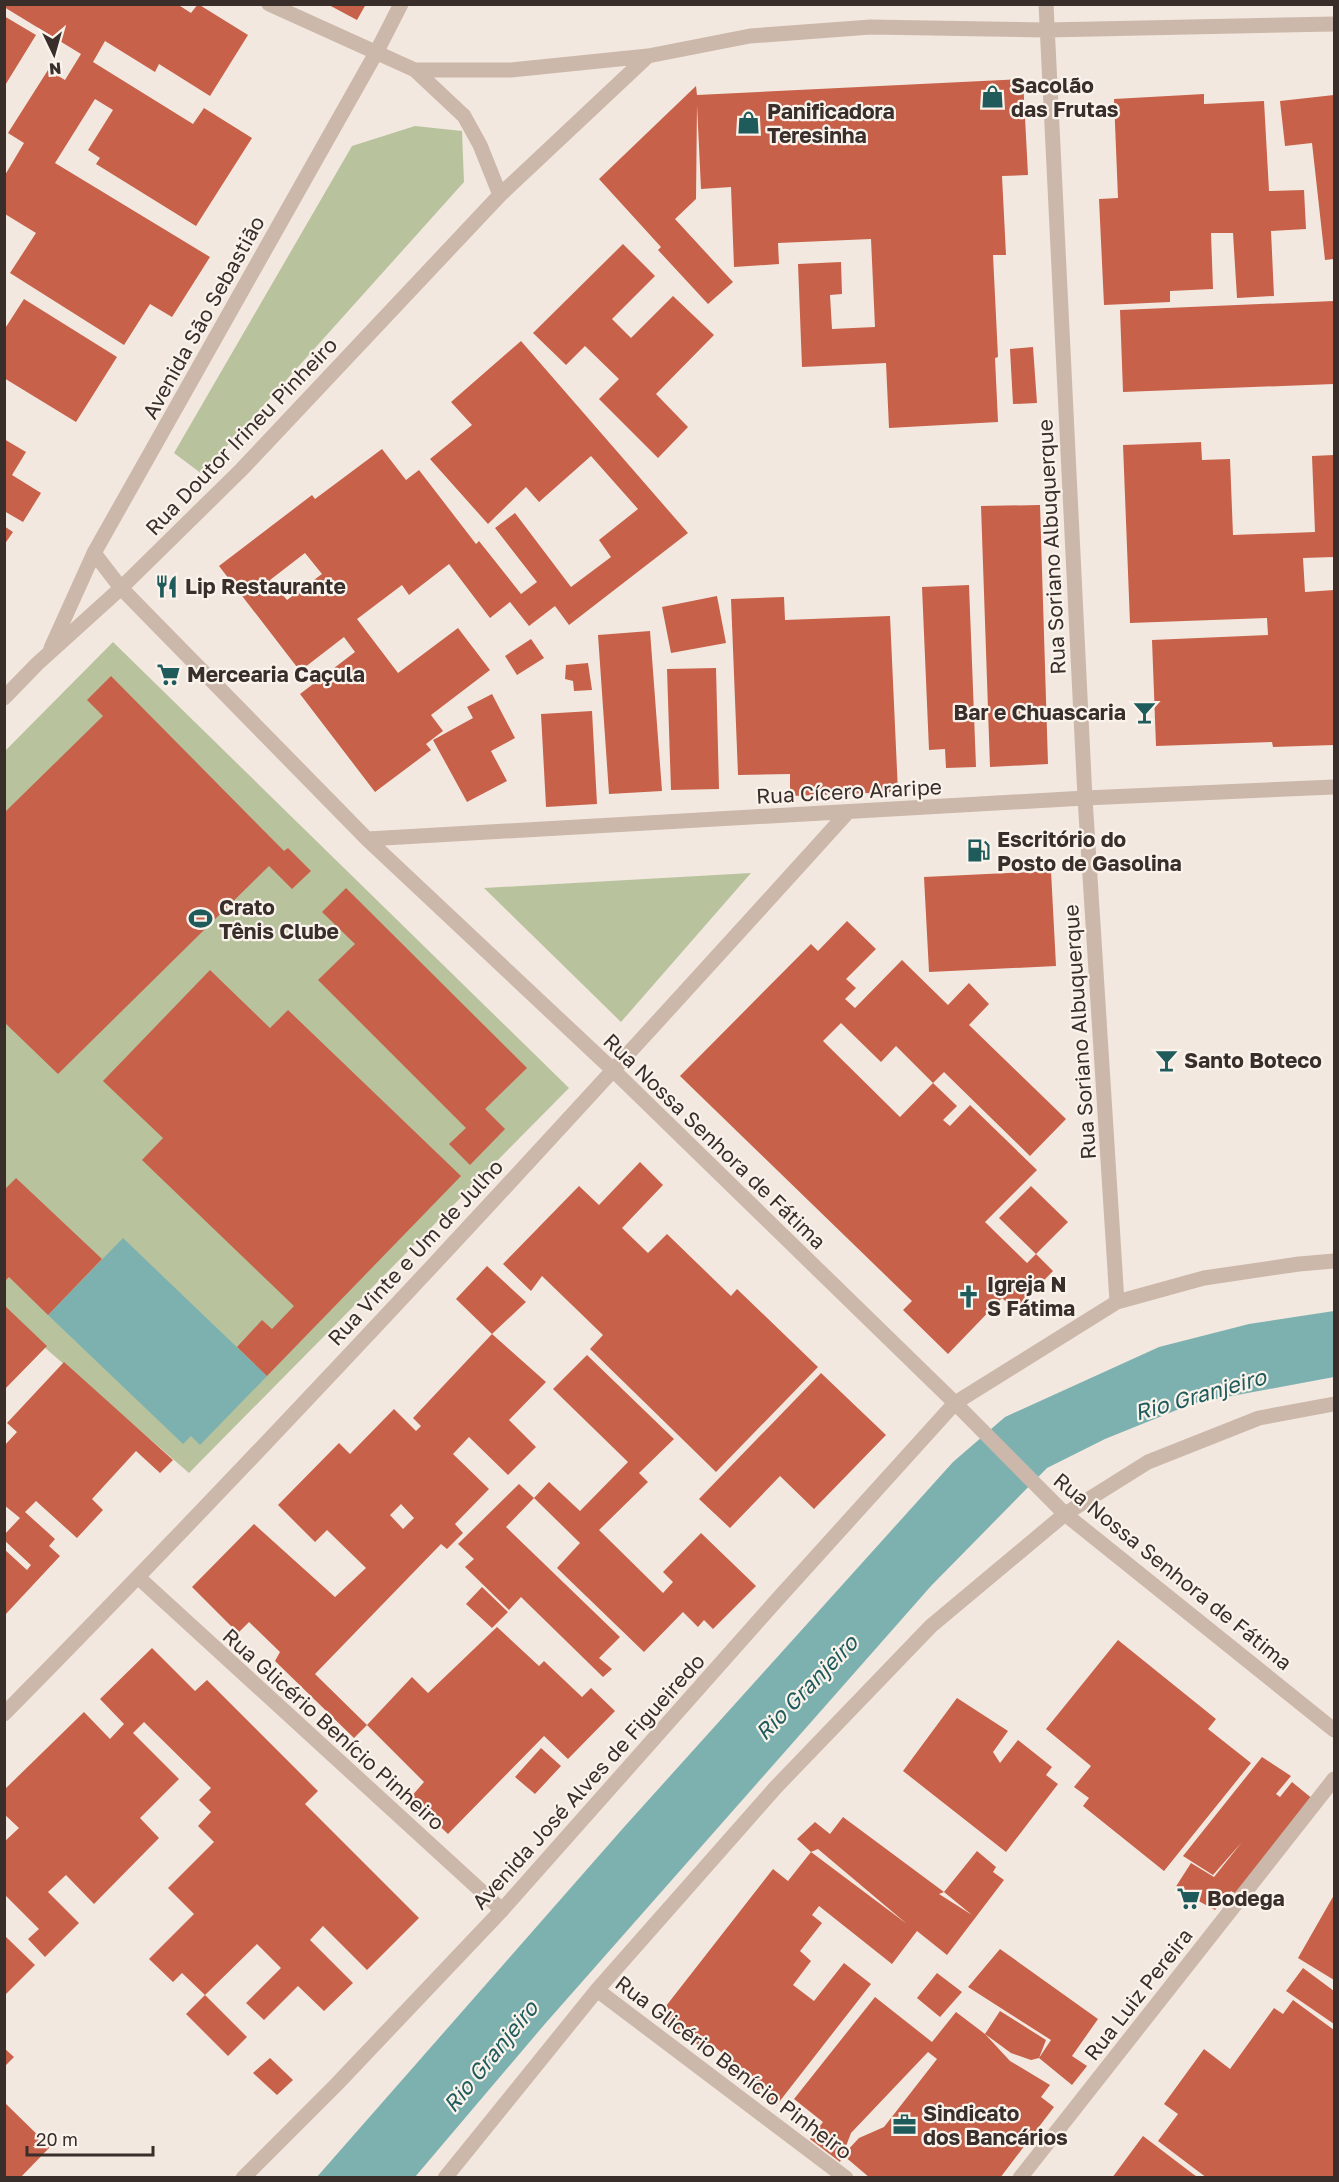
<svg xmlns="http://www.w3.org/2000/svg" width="1339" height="2182" viewBox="0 0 1339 2182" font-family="'Golos Text',sans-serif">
  <rect width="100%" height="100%" fill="#f3e8df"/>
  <path fill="#b8c39e" d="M415,126L462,131L464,182L202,474L174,453L352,146Z
    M113,642L569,1088L189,1473L5,1313V751Z
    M751,873L621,1022L484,888Z"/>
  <path fill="#7db1b0" d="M123,1238L267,1376L200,1445L191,1436L183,1444L48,1315Z
    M1334,1311V1377L1194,1403L1105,1439L1047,1468L931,1586L544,2025L415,2177L316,2178L625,1826L953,1462L1005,1417L1159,1347L1249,1324Z"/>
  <path fill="#c76149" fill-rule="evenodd" d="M4,4H177L191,13L198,4L248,35L210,96L159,64L155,72L105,41L93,62L193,124L204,108L252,138L196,226L96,164L100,158L88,150L113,110L95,99L55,163L210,257L172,317L150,304L124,345L10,273L36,233L5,214V175L24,143L8,133L48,70L65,80L81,54L4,7Z
    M327,4H366L357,20Z
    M4,16L36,35L4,87Z
    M1023,79L1028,175L1002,176L1006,255H993L998,357L995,358L998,422L889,428L886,363L802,367L798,264L841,262L842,294L830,295L832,329L875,327L871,239L778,243L779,264L734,267L731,187L701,189L697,105L696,199L675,219L733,282L708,304L658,250L661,247L599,179L696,86L697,95Z
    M1204,94V104L1264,101L1269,191L1304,190L1306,229L1271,231L1274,296L1237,298L1233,233H1211L1213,289L1170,291V302L1104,305L1099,199L1118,198L1114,99Z
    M1334,95V259L1325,260L1312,143L1285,146L1280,101Z
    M623,244L655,276L612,319L631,338L673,296L714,335L656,394L688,427L658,458L599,399L619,379L585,346L566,365L533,333Z
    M24,299L117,357L76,422L4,378V330Z
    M1334,301V384L1123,392L1120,310Z
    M521,341L688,533L569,625L555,606L529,626L510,602L490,618L449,564L409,595L402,585L357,619L398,673L458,628L490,670L431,715L443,731L426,744L431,750L375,792L300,694L355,652L344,637L300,671L219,566L312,495L315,499L382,449L406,480L419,470L476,544L479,541L521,594L537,582L495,528L515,513L571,587L611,557L599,540L638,509L591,456L539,502L526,487L488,524L430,459L472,425L451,402ZM305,553L322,574L287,600L270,580Z
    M1033,347L1037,403L1013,404L1010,349Z
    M4,439L26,452L12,475L41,493L23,522L4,511Z
    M1201,442L1202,460L1230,459L1233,535L1315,532L1312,456L1334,455V557L1303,558L1305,592L1334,590V745L1273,747L1272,742L1156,746L1152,640L1268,635L1267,618L1130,623L1123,445Z
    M1040,505L1048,764L990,767L981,506Z
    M4,526L13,532L4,545Z
    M969,585L976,767L946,768L945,749L929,750L922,587Z
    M717,596L726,643L671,653L662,607Z
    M784,597L785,620L890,616L898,792L790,796V774L738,775L731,599Z
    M650,631L662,791L609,794L598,635Z
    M531,639L544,658L517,675L505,656Z
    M588,663L592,690L574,691L573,681L565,679L566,665Z
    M716,668L719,789L671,790L667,669Z
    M111,676L284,851L288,848L311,871L292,889L269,866L58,1074L4,1022V813L103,716L87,700Z
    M492,694L515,738L491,751L507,781L467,802L433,740L473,718L467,707Z
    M592,711L597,804L546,807L541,714Z
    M1051,871L1056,966L929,972L924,877Z
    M346,888L527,1068L485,1109L505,1129L470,1165L449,1144L466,1128L318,980L355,944L322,912Z
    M847,921L876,949L846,979L856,988L845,999L855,1008L902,960L948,1005L969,983L989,1004L969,1025L1066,1119L1030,1156L944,1072L933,1083L896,1046L881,1062L841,1023L823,1041L900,1117L933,1083L957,1106L943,1120L950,1126L970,1105L1037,1170L985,1222L1027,1263L1036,1254L1053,1271L1015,1310L1002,1298L948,1354L903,1310L912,1301L680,1076L811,944L818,951Z
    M210,970L270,1028L288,1010L461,1176L267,1376L237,1347L262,1320L272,1329L294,1306L142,1160L163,1138L103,1081Z
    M640,1162L663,1185L622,1228L648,1253L667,1234L731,1296L737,1289L818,1367L716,1472L590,1349L603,1335L542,1276L531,1291L503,1264L579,1186L599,1205Z
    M16,1178L102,1259L48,1315L9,1277L4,1282V1190Z
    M1031,1186L1068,1222L1036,1254L999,1218Z
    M487,1266L526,1302L492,1334L456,1299Z
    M4,1305L47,1346L4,1390Z
    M492,1334L546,1382L509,1420L536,1447L508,1475L469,1437L453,1454L489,1489L455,1524L463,1533L447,1549L441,1544L315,1674L367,1725L354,1738L275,1661L280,1652L249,1622L238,1633L192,1587L254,1524L335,1597L366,1568L327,1530L315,1542L278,1505L339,1443L350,1454L394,1409L416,1431L421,1426L413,1418ZM401,1504L414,1518L403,1529L390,1515Z
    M587,1355L674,1439L639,1473L648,1482L599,1530L663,1593L673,1582L663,1572L701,1533L756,1586L713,1629L704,1620L698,1627L683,1612L644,1652L557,1568L580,1543L534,1498L549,1482L580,1511L628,1462L553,1389Z
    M64,1362L173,1460L160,1473L136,1451L92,1499L103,1510L77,1538L36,1501L25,1512L55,1539L49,1546L60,1556L4,1616V1549L27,1570L31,1565L4,1540V1535L20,1518L4,1505V1446L17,1432L7,1423Z
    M821,1373L886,1435L814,1509L780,1476L730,1528L699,1499Z
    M519,1484L534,1498L506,1527L620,1637L599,1658L612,1669L603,1677L521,1597L509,1610L465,1567L474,1559L458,1544Z
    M482,1587L508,1612L492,1628L466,1604Z
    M497,1627L539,1666L544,1661L582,1697L591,1688L615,1711L568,1759L544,1736L448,1834L410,1798L424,1782L367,1725L412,1677L428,1693Z
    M1118,1640L1216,1719L1208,1729L1251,1763L1164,1871L1083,1806L1089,1798L1074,1787L1091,1766L1046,1729Z
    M152,1648L195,1691L207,1680L318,1791L305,1804L419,1918L367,1970L323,1926L310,1940L353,1983L324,2011L298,1986L264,2020L246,2003L281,1968L257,1944L205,1995L182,1973L173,1982L149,1959L194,1914L168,1888L214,1842L198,1826L211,1812L199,1800L211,1788L144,1722L133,1733L179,1779L140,1818L159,1838L94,1904L66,1875L48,1892L79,1923L45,1957L28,1939L39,1929L4,1894V1842L19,1828L4,1814V1790L84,1712L110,1739L124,1724L100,1699Z
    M957,1698L1008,1731L993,1752L1000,1763L1018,1740L1052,1767L1046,1775L1058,1784L1006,1852L903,1771Z
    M541,1748L561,1766L535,1794L515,1777Z
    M1262,1757L1291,1776L1276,1794L1280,1797L1292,1782L1314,1800L1237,1894L1231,1891L1215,1910L1175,1888L1191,1863L1214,1877L1242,1842L1213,1875L1183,1856Z
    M843,1817L944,1892L939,1894L972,1915L944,1892L977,1851L996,1867L993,1872L1004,1880L947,1955L917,1931L892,1964L819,1906L812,1915L822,1923L800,1951L811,1961L793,1985L814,2001L844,1963L871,1984L776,2106L749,2084L754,2078L711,2044L706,2051L659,2015L773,1869L788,1881L811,1852L907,1924L818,1849L811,1852L797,1839L815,1822L830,1834Z
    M1334,1895V1980L1298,1958Z
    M4,1935L35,1965L4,1996Z
    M1000,1949L1098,2019L1072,2056L1087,2066L1072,2085L1039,2058L1051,2040L968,1987Z
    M1303,1968L1334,1991V2024L1286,1991Z
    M937,1973L962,1992L940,2017L917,1998Z
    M205,1995L247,2037L228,2056L186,2014Z
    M875,1997L932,2042L956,2012L985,2034L1000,2011L1046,2040L1039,2058L1031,2060L1011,2053L985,2034L1010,2061L1050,2085L1041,2097L1054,2107L1000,2178H870L843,2155L859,2138L884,2127L937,2059L928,2052L851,2133L840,2162L810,2139L823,2122L794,2099Z
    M1293,2000L1334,2030V2178H1207L1158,2141L1178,2114L1164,2104L1204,2049L1230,2069L1274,2008L1283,2014Z
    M4,2048L14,2057L4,2067Z
    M270,2058L293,2080L277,2095L253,2073Z
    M4,2102L50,2147L20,2178H4Z
    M1143,2136L1193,2174L1199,2178H1112Z"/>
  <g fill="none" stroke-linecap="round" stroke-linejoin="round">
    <path stroke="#ccb8aa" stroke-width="15" d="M269,4L415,70L464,116L480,145L500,195
      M1046,4L1085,798L1117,1302
      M415,70H511L648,56L750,36L871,27L1047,30L1334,24
      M94,553L121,588L367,839L614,1071L955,1403L1065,1514L1334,1730
      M51,648L94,553L376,53L401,4
      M4,698L37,664L121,588L242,469L500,195L648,56
      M367,839L1085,798L1334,787
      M139,1578L502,1910
      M4,1714C293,1421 572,1117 848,812
      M597,1990L846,2178
      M243,2178L336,2085L502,1910L776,1601L955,1403L1117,1302L1204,1278L1299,1264L1334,1261
      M445,2178L597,1990L776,1787L931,1626L1065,1514L1148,1462L1259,1418L1334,1404
      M1020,2178L1334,1779"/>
  </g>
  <defs>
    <symbol id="shop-bare" viewBox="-9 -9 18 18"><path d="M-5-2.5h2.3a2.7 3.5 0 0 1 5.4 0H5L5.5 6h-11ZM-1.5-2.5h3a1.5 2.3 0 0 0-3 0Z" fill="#1f5b5b" stroke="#faf3ec" stroke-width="2.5" paint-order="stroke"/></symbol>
    <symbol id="restaurant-bare" viewBox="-9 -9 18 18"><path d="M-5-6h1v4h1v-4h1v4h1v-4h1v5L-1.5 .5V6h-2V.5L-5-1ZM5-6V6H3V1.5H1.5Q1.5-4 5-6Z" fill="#1f5b5b" stroke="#faf3ec" stroke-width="2.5" paint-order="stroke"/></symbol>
    <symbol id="supermarket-bare" viewBox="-9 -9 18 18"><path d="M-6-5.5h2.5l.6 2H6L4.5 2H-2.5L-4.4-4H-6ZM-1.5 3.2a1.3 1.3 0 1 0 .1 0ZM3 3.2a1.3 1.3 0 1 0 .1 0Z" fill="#1f5b5b" stroke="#faf3ec" stroke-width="2.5" paint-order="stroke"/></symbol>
    <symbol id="bar-bare" viewBox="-9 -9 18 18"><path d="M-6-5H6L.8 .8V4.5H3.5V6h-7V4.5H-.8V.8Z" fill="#1f5b5b" stroke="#faf3ec" stroke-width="2.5" paint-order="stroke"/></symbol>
    <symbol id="fuel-bare" viewBox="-9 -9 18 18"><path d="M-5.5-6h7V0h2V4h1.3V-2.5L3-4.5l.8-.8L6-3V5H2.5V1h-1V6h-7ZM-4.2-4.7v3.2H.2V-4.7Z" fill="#1f5b5b" stroke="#faf3ec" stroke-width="2.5" paint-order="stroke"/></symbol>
    <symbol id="stadium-bare" viewBox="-9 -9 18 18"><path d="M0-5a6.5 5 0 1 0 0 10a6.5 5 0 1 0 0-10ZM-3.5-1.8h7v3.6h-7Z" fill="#1f5b5b" stroke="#faf3ec" stroke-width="2.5" paint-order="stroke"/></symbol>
    <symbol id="church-bare" viewBox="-9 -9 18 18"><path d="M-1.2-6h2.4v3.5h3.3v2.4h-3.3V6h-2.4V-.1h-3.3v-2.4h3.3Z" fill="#1f5b5b" stroke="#faf3ec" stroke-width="2.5" paint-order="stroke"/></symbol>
    <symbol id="office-bare" viewBox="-9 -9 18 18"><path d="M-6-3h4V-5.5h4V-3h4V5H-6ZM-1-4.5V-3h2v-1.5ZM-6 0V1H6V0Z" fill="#1f5b5b" stroke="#faf3ec" stroke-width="2.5" paint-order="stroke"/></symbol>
  </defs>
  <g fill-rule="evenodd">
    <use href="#shop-bare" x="976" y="80" width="33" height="33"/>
    <use href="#shop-bare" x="732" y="106" width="33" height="33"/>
    <use href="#restaurant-bare" x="150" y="570" width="33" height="33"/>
    <use href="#supermarket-bare" x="152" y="658" width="33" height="33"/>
    <use href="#bar-bare" x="1128" y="696" width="33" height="33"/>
    <use href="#fuel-bare" x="962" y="834" width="33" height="33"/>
    <use href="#stadium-bare" x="184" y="902" width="33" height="33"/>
    <use href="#bar-bare" x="1150" y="1044" width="33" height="33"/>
    <use href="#church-bare" x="952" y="1280" width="33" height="33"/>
    <use href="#supermarket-bare" x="1172" y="1882" width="33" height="33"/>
    <use href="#office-bare" x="888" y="2108" width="33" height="33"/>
  </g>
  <g text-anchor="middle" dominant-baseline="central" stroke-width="4.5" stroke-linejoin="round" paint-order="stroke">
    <g font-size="21" font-weight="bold" fill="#392e2a" stroke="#faf3ec" text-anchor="start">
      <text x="1011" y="85">Sacolão<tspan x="1011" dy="24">das Frutas</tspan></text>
      <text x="767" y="111">Panificadora<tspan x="767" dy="24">Teresinha</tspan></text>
      <text x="185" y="586">Lip Restaurante</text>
      <text x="187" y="674">Mercearia Caçula</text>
      <text x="1126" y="712" text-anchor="end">Bar e Chuascaria</text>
      <text x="997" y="839">Escritório do<tspan x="997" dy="24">Posto de Gasolina</tspan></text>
      <text x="219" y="907">Crato<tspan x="219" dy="24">Tênis Clube</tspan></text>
      <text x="1184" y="1060">Santo Boteco</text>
      <text x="987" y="1284">Igreja N<tspan x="987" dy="24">S Fátima</tspan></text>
      <text x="1207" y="1898">Bodega</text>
      <text x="923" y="2113">Sindicato<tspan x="923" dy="24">dos Bancários</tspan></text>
    </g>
    <g font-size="21" fill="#392e2a" stroke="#faf3ec">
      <text transform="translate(203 317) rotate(-61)">Avenida São Sebastião</text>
      <text transform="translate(241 436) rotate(-46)">Rua Doutor Irineu Pinheiro</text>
      <text transform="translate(1051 547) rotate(-93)">Rua Soriano Albuquerque</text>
      <text transform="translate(849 791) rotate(-3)">Rua Cícero Araripe</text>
      <text transform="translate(1079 1032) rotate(-94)">Rua Soriano Albuquerque</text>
      <text transform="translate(715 1141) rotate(44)">Rua Nossa Senhora de Fátima</text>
      <text transform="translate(415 1252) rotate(-47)">Rua Vinte e Um de Julho</text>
      <text transform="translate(1173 1571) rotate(39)">Rua Nossa Senhora de Fátima</text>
      <text transform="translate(334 1729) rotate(42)">Rua Glicério Benício Pinheiro</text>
      <text transform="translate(588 1781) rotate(-48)">Avenida José Alves de Figueiredo</text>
      <text transform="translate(1138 1994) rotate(-52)">Rua Luiz Pereira</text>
      <text transform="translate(734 2067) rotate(37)">Rua Glicério Benício Pinheiro</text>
    </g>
    <g font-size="22" font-style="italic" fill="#1f5b5b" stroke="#faf3ec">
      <text transform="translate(1200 1394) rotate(-16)">Rio Granjeiro</text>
      <text transform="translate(806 1687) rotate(-46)">Rio Granjeiro</text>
      <text transform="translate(490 2056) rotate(-51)">Rio Granjeiro</text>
    </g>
  </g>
  <rect width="1339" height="2182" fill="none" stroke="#392e2a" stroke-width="12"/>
  <g transform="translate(54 54) rotate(175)" stroke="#faf3ec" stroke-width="4.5" paint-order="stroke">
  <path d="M0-4.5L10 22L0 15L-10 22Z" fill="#392e2a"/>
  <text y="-9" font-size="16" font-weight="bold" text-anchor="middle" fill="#392e2a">N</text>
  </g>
  <path d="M27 2146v9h126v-9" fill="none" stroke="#392e2a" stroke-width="3"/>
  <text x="36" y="2146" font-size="18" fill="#392e2a" stroke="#faf3ec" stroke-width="4.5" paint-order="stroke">20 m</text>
</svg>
